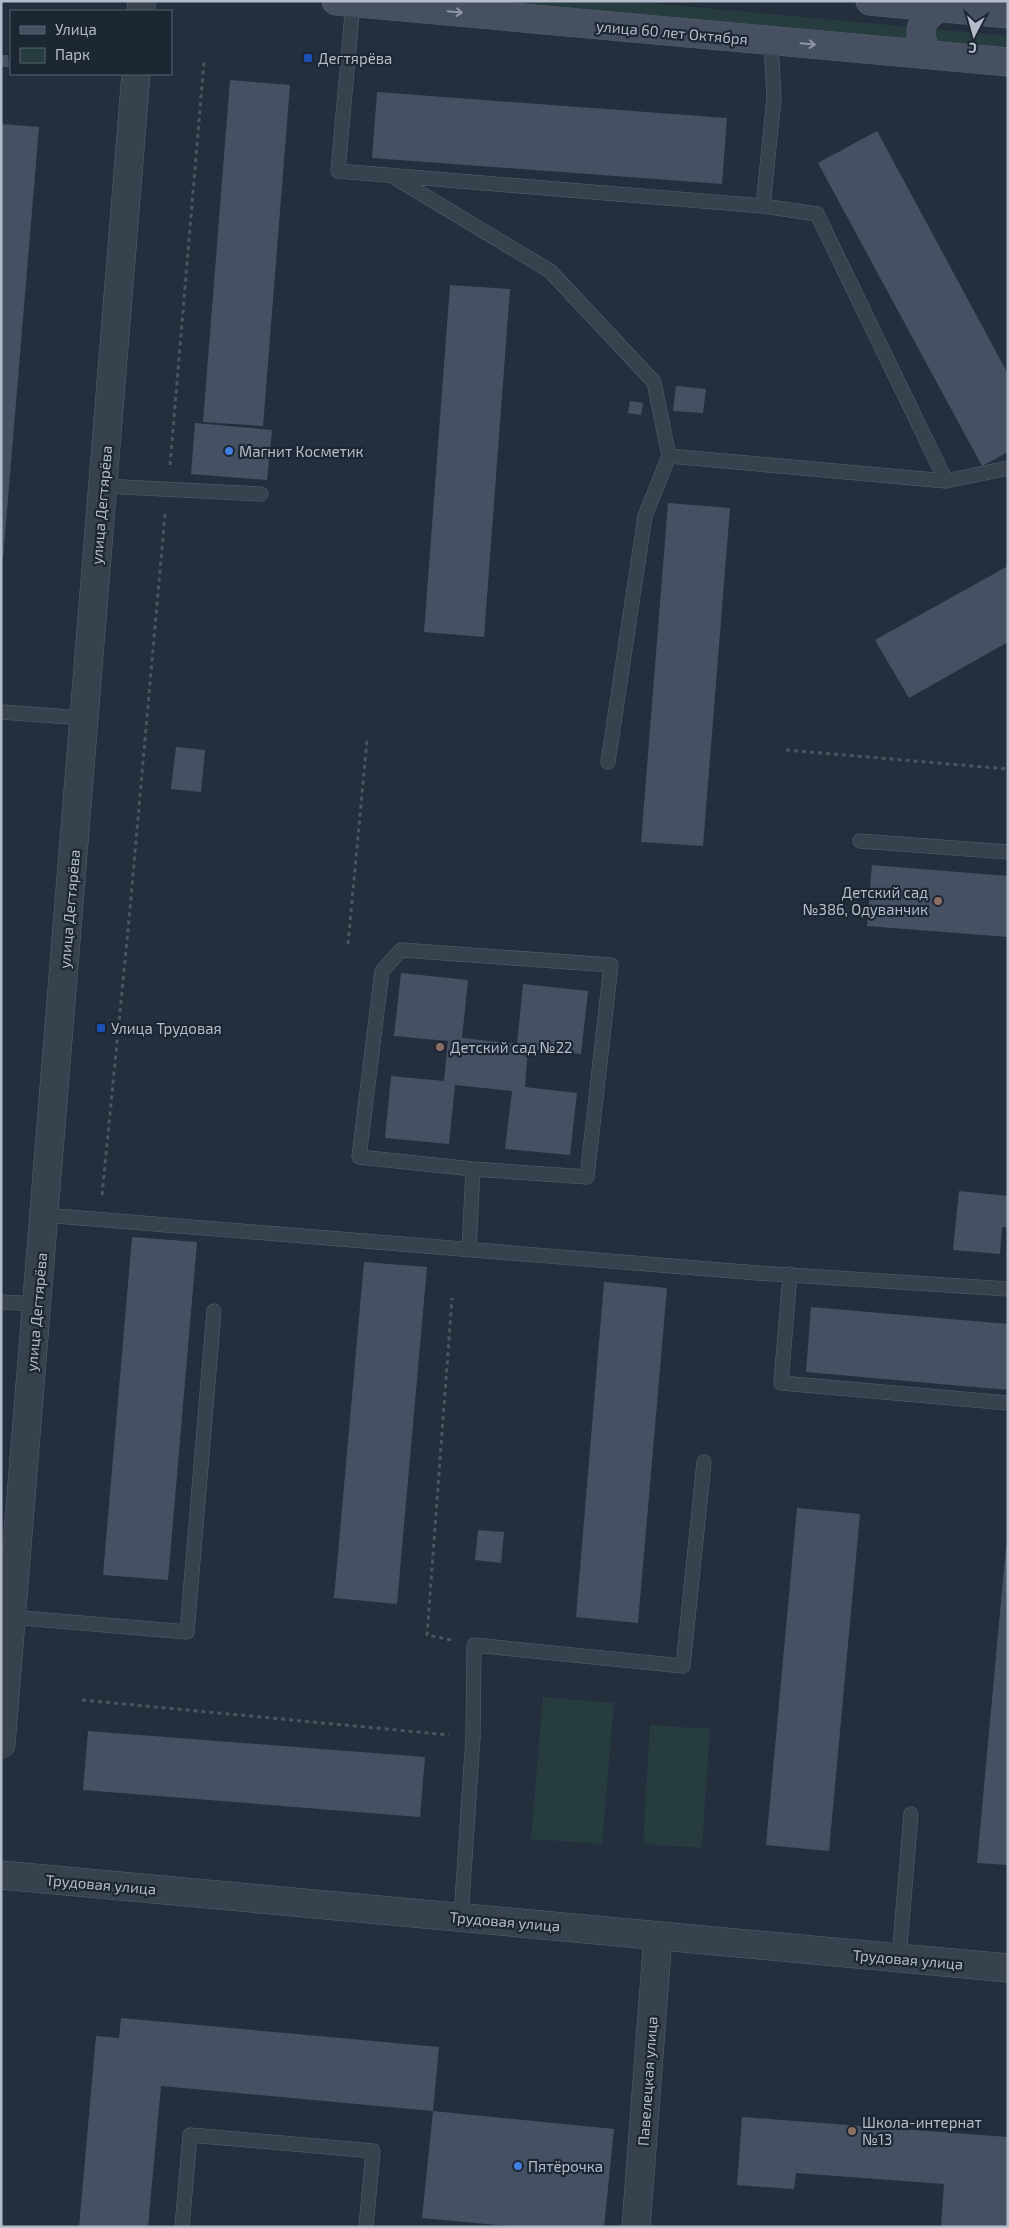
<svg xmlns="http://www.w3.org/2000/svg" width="1009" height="2228" viewBox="0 0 1009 2228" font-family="'Exo 2',sans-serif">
  <rect width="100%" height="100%" fill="#242f3e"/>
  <path fill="#263c3f" d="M471,1H629L1008,36V51Z
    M543,1697L614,1703L602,1844L531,1839Z
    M650,1725L710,1729L702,1848L643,1844Z"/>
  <path fill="#455162" d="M1,55H8L9,67H1Z
    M230,80L290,85L263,426L203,422Z
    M377,92L727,118L722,184L372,158Z
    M1,124L39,127L3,558H1Z
    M877,131L1008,374V452L982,466L818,163Z
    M450,285L510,289L484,637L424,632Z
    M676,386L706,389L703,413L673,411Z
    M630,401L643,403L641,415L628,413Z
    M195,423L272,430L267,480L191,474Z
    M668,503L730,508L703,846L641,842Z
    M1008,566V642L909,698L875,640Z
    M176,747L205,750L201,792L171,789Z
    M872,865L1008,876V937L867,926Z
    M401,973L468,980L462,1038L517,1044L523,984L588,991L581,1054L528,1049L525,1087L577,1093L570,1155L505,1149L512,1091L455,1085L449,1144L385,1138L391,1076L444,1081L448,1041L394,1036Z
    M959,1191L1008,1196V1228L1002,1227L1000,1254L953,1250Z
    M132,1237L197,1242L168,1580L103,1575Z
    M364,1262L427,1267L397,1604L334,1598Z
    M604,1282L667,1288L638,1623L576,1617Z
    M811,1307L1008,1324V1390L806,1372Z
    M797,1508L860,1514L829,1851L766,1845Z
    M478,1530L504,1532L501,1563L475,1560Z
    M1006,1547H1008V1865L977,1863Z
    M88,1731L425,1757L420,1817L83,1790Z
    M121,2018L439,2047L433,2111L614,2129L604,2227H517L422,2218L433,2111L161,2086L148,2227H79L96,2036L119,2038Z
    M742,2117L1008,2137V2227H941L944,2184L796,2173L794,2189L737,2185Z"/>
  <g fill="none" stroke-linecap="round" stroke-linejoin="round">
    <defs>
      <path id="service" d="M353,3L338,171L763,206L817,214L946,481
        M392,176L550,271L654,382L669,456L946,481L1008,468
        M763,206L774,98L771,41
        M103,486L261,494
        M1,712L84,718
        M608,762L645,516L669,456
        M860,841L1008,852
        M44,1215L758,1273L1008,1289
        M469,1250L473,1169L587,1177L611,965L401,950L382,971L359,1157L473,1169
        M790,1274L781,1383L1008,1403
        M1,1302L37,1304
        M11,1617L187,1632L214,1311
        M461,1917L473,1737L474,1645L683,1666L704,1462
        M899,1958L911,1814
        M182,2227L190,2135L373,2151L366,2227"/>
      <path id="minor" d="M1,1875L1008,1968
        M636,2227L658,1936"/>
      <path id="tertiary" d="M141,11L142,1
        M1,1744L136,74"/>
      <path id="secondary" d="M336,1L1008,62
        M870,1L1008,14
        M929,55C916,34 918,20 940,7"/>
    </defs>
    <use href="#service" stroke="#565f6c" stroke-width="15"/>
    <use href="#minor" stroke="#565f6c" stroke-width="29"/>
    <use href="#tertiary" stroke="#565f6c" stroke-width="29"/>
    <use href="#secondary" stroke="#565f6c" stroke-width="29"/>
    <path stroke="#44595c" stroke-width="3" stroke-dasharray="4 4" stroke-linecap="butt" d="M170,465L204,62
      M786,750L1008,769
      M348,944L367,740
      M102,1195L129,920L165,514
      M451,1640L427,1635L452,1298
      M82,1700L449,1735"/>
    <use href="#service" stroke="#38414e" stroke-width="14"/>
    <use href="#minor" stroke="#38414e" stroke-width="28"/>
    <use href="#tertiary" stroke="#38414e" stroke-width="28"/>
    <use href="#secondary" stroke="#465061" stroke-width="28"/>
  </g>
  <defs><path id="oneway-shaft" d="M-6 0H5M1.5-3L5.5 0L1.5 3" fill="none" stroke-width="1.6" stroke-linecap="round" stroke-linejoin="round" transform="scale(1.25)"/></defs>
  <g stroke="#8e96a5">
    <use href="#oneway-shaft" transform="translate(455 12) rotate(5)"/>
    <use href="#oneway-shaft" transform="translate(808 44) rotate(5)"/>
  </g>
  <g fill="#1a4fb4" stroke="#1d2633" stroke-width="2">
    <rect x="303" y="53" width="10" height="10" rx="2.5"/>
    <rect x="96" y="1023" width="10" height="10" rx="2.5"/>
  </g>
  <g fill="#3f7fe0" stroke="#1d2633" stroke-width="2">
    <circle cx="229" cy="451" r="5"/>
    <circle cx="518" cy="2166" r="5"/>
  </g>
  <g fill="#8d6e63" stroke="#1d2633" stroke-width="2">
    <circle cx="938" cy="901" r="5"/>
    <circle cx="440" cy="1047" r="5"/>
    <circle cx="852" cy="2131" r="5"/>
  </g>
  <g text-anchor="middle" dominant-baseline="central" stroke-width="4.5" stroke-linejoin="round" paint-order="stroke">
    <g font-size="15" fill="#b4bcc9" stroke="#1d2633">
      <text transform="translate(672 32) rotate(5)">улица 60 лет Октября</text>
      <text transform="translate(101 505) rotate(-85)">улица Дегтярёва</text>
      <text transform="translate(69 909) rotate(-85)">улица Дегтярёва</text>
      <text transform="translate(36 1312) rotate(-85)">улица Дегтярёва</text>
      <text transform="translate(101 1884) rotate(5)">Трудовая улица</text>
      <text transform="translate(505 1921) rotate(5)">Трудовая улица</text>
      <text transform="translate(908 1959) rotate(5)">Трудовая улица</text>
      <text transform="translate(647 2081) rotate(-86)">Павелецкая улица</text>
    </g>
    <g font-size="15" fill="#b4bcc9" stroke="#1d2633" text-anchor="start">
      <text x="318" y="58">Дегтярёва</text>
      <text x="239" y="451">Магнит Косметик</text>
      <text x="928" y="892" text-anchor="end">Детский сад<tspan x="928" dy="17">№386, Одуванчик</tspan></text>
      <text x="111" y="1028">Улица Трудовая</text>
      <text x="450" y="1047">Детский сад №22</text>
      <text x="862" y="2122">Школа-интернат<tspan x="862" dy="17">№13</tspan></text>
      <text x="528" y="2166">Пятёрочка</text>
    </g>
  </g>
  <rect width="1009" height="2228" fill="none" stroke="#b4bcc9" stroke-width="5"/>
  <rect x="10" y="10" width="162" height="65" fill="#1d2633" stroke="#59626f"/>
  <rect x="20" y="26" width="25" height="8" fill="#465061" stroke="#59626f"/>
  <text x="55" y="35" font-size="15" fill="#b4bcc9">Улица</text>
  <rect x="20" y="48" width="25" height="15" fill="#263c3f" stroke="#59626f"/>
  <text x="55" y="60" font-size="15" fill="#b4bcc9">Парк</text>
  <g transform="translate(974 35) rotate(186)" stroke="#1d2633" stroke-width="4" paint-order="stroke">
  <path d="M0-4L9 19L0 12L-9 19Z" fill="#b4bcc9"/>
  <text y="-8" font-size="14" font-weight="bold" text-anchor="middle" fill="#b4bcc9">С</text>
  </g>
</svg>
